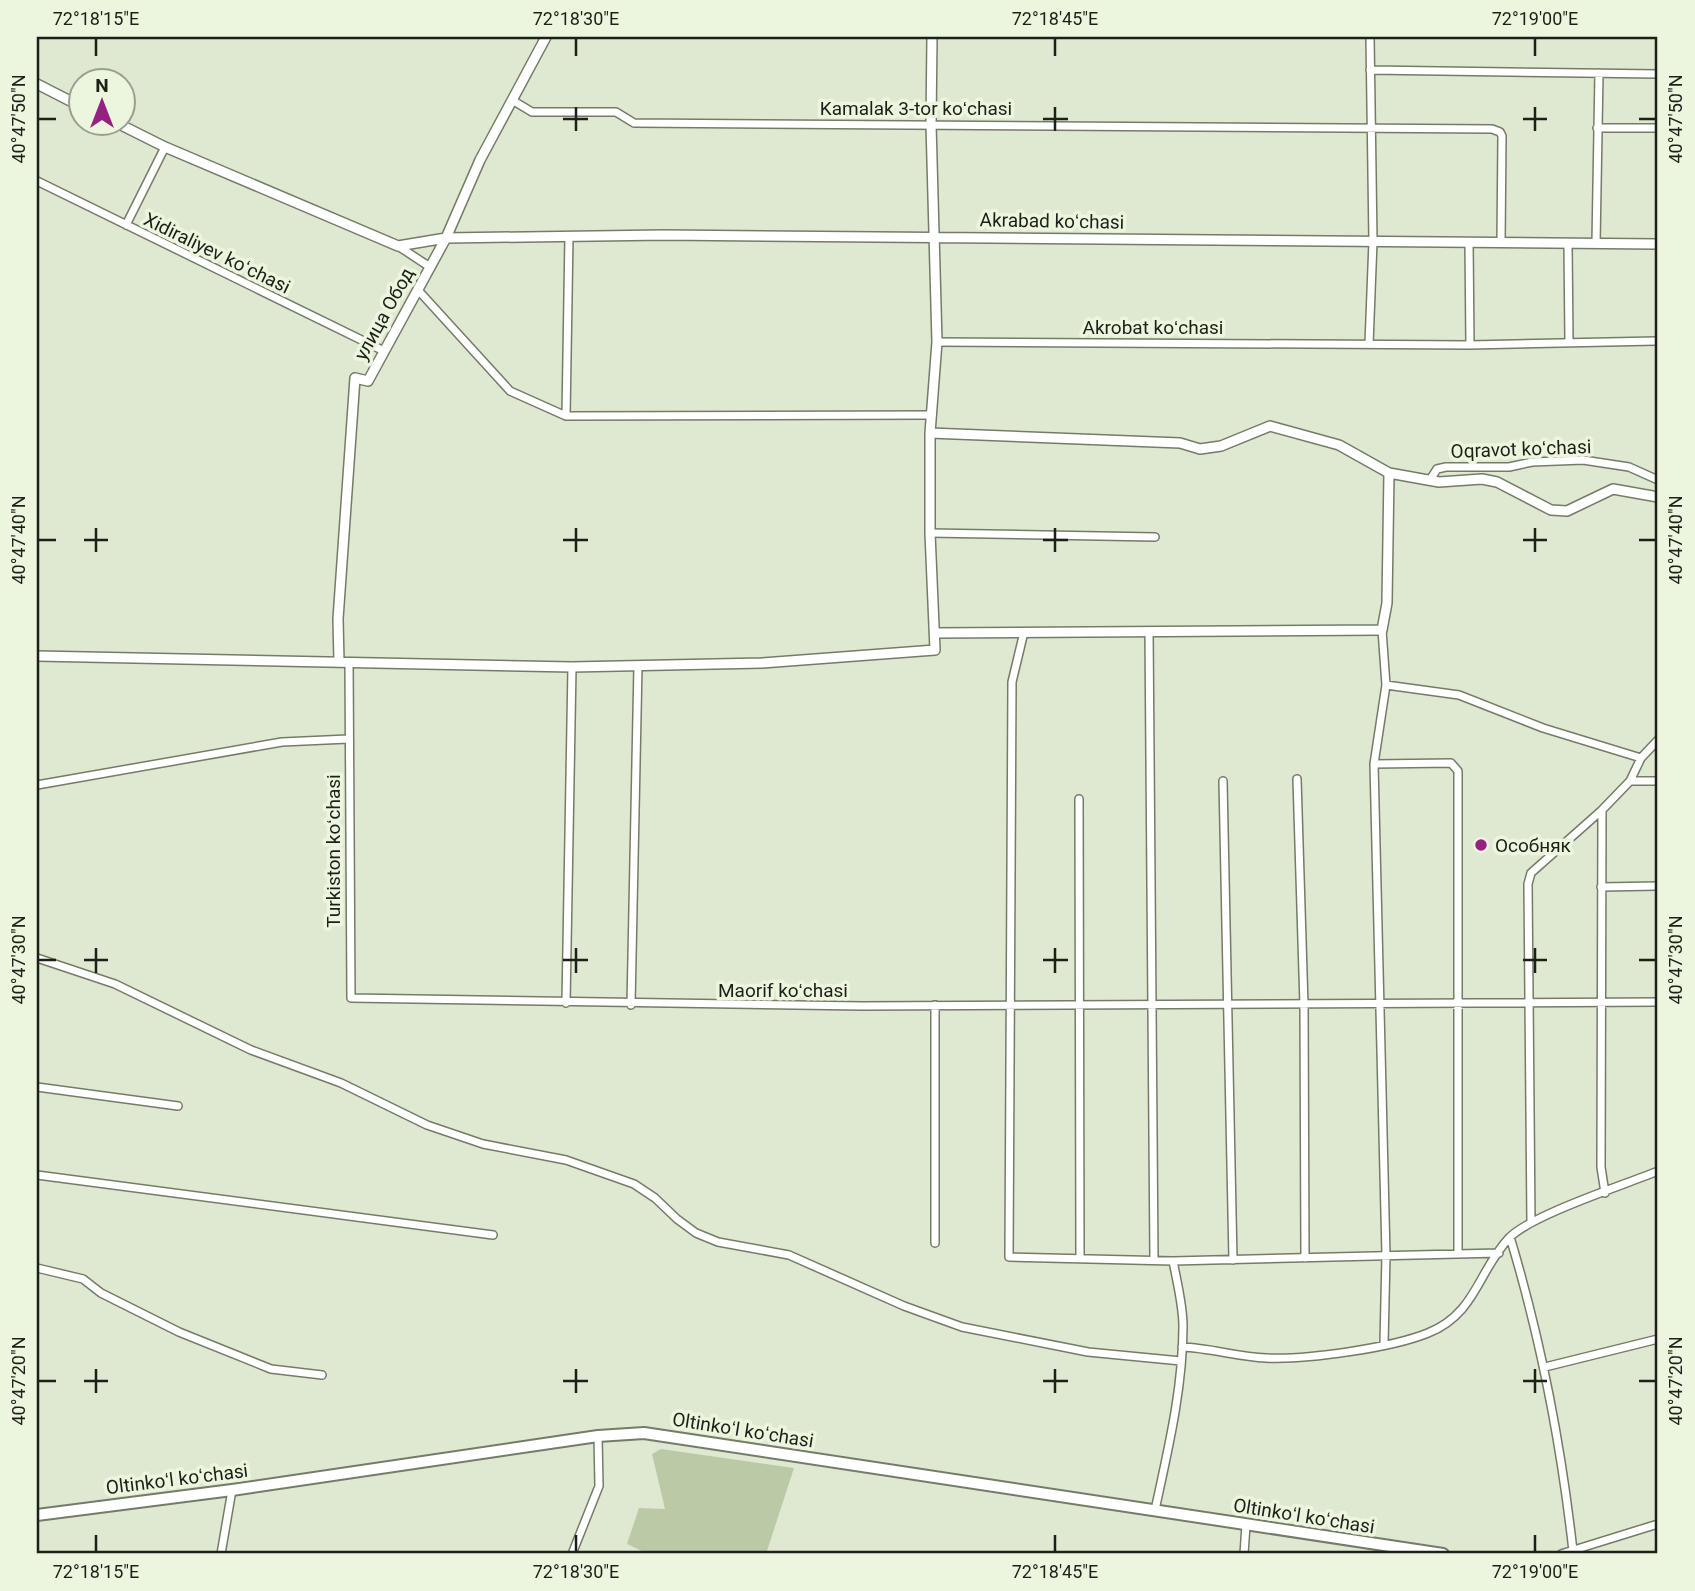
<svg xmlns="http://www.w3.org/2000/svg" width="1695" height="1591" viewBox="0 0 1695 1591" font-family="Roboto,sans-serif">
  <rect width="100%" height="100%" fill="#dfe9d1"/>
  <path fill="#bbcaa6" d="M661,1449L794,1468L766,1554H648L627,1544L639,1508L665,1509L652,1454Z"/>
  <g fill="none" stroke-linecap="round" stroke-linejoin="round">
    <defs>
      <path id="minor" d="M1370,70L1658,74
        M512,100L532,112H616L634,123L1492,129L1500,132L1502,136L1501,242
        M1597,128H1658
        M37,181L384,351
        M126,225L165,147
        M1469,242L1470,345
        M1568,243L1569,342
        M1596,243L1599,73
        M398,246L430,267
        M418,290L510,391L566,416L932,415
        M937,342L1470,345L1656,341
        M1369,344L1373,241L1370,37
        M566,416L569,236
        M1430,480L1437,469L1446,467H1509L1532,462L1583,460L1629,467L1658,480
        M930,533L1155,537
        M1382,630L1386,685L1374,764L1386,1255L1384,1344
        M1149,631L1154,1259
        M1024,632L1012,682L1009,1257L1173,1261L1499,1253
        M349,662L351,998L862,1006L1658,1002
        M1386,685L1459,695L1543,728L1641,758
        M1374,764L1451,763L1458,771V1253
        M1297,779L1304,1005L1305,1258
        M1223,781L1233,1260
        M1630,781H1658
        M37,785L282,742L348,739
        M1079,799L1080,1257
        M1601,887L1658,886
        M37,958L115,984L251,1050L341,1083L427,1125L483,1144L566,1160L634,1184L655,1198L677,1219L696,1233L718,1242L789,1255L904,1306L962,1327L1088,1352L1181,1361
        M566,1003L572,667
        M631,1005L638,666
        M935,1005V1243
        M37,1087L178,1106
        M37,1175L493,1235
        M1605,1193L1601,1167L1602,810L1630,781L1641,758L1658,740
        M1531,1223L1528,884L1531,873L1602,810
        M1510,1237C1541,1340 1561,1444 1573,1551
        M37,1268L83,1279L101,1293L179,1332L271,1369L322,1375
        M1182,1347C1211,1348 1238,1357 1266,1358C1306,1360 1391,1348 1428,1333C1476,1314 1478,1271 1509,1238C1531,1215 1624,1185 1658,1171
        M1545,1367L1658,1339
        M1155,1510C1168,1450 1183,1388 1183,1326C1183,1305 1177,1282 1173,1261
        M221,1554L232,1490
        M572,1554L599,1486L598,1436
        M1244,1554L1246,1525
        M1561,1554L1658,1524"/>
      <path id="tertiary" d="M37,84L80,106
        M115,122L165,147L398,246L446,238L664,235L1658,244
        M930,433L1180,443L1200,449L1221,446L1270,426L1339,445L1389,473L1439,482L1482,479L1497,482L1551,510L1567,511L1613,489L1658,497
        M935,633L1382,630L1387,603L1389,473
        M37,656L572,667L762,663L935,650L930,533V433L937,342L931,124L932,37
        M339,662L338,619L355,378L368,381L446,238L480,160L546,37"/>
      <path id="secondary" d="M37,1515L232,1490L598,1436L644,1433L1443,1554"/>
    </defs>
    <use href="#minor" stroke="#747c67" stroke-width="10"/>
    <use href="#tertiary" stroke="#747c67" stroke-width="12"/>
    <use href="#secondary" stroke="#747c67" stroke-width="14"/>
    <use href="#minor" stroke="#fff" stroke-width="7"/>
    <use href="#tertiary" stroke="#fff" stroke-width="9"/>
    <use href="#secondary" stroke="#fff" stroke-width="10"/>
  </g>
  <path fill="none" stroke="#1d2018" stroke-width="2.5" d="M96,38V56M576,38V56M1055,38V56M1535,38V56M576,107V131M1055,107V131M1535,107V131M38,119H56M563,119H588M1043,119H1068M1523,119H1547M1639,119H1656M96,528V552M576,528V552M1055,528V552M1535,528V552M38,540H56M84,540H108M563,540H588M1043,540H1068M1523,540H1547M1639,540H1656M96,948V973M576,948V973M1055,948V973M1535,948V973M38,960H56M84,960H108M563,960H588M1043,960H1068M1523,960H1547M1639,960H1656M96,1369V1393M576,1369V1393M1055,1369V1393M1535,1369V1393M38,1381H56M84,1381H108M563,1381H588M1043,1381H1068M1523,1381H1547M1639,1381H1656M96,1535V1552M576,1535V1552M1055,1535V1552M1535,1535V1552"/>
  <circle fill="#942281" stroke="#ecf6de" stroke-width="2.5" cx="1481" cy="845" r="7"/>
  <g text-anchor="middle" dominant-baseline="central" stroke-width="7" stroke-linejoin="round" paint-order="stroke">
    <g font-size="19" fill="#1d2018" stroke="#ecf6de">
      <text x="916" y="108">Kamalak 3-tor koʻchasi</text>
      <text transform="translate(1052 221) rotate(1)">Akrabad koʻchasi</text>
      <text transform="translate(217 253) rotate(26)">Xidiraliyev koʻchasi</text>
      <text transform="translate(384 314) rotate(-61)">улица Обод</text>
      <text x="1153" y="327">Akrobat koʻchasi</text>
      <text transform="translate(1521 449) rotate(-2)">Oqravot koʻchasi</text>
      <text transform="translate(333 851) rotate(-90)">Turkiston koʻchasi</text>
      <text x="783" y="990">Maorif koʻchasi</text>
      <text transform="translate(743 1430) rotate(9)">Oltinkoʻl koʻchasi</text>
      <text transform="translate(177 1479) rotate(-7)">Oltinkoʻl koʻchasi</text>
      <text transform="translate(1304 1516) rotate(9)">Oltinkoʻl koʻchasi</text>
    </g>
    <g font-size="19" fill="#1d2018" stroke="#ecf6de" text-anchor="start">
      <text x="1495" y="845">Особняк</text>
    </g>
  </g>
  <rect width="1695" height="1591" fill="none" stroke="#ecf6de" stroke-width="77"/>
  <g transform="translate(102 102)"><circle r="33" fill="#ecf6de" stroke="#99a08f" stroke-width="2"/>
  <path d="M0-5L12 26L0 18L-12 26Z" fill="#942281"/>
  <text y="-10" font-size="19" font-weight="bold" text-anchor="middle" fill="#1d2018">N</text>
  </g>
  <rect x="38" y="38" width="1618" height="1514" fill="none" stroke="#1d2018" stroke-width="2.5"/>
  <g font-size="18" text-anchor="middle" fill="#1d2018">
    <text x="96" y="25">72°18'15"E</text>
    <text x="576" y="25">72°18'30"E</text>
    <text x="1055" y="25">72°18'45"E</text>
    <text x="1535" y="25">72°19'00"E</text>
    <text transform="translate(19 119) rotate(-90)" y="6">40°47'50"N</text>
    <text transform="translate(1676 119) rotate(-90)" y="6">40°47'50"N</text>
    <text transform="translate(19 540) rotate(-90)" y="6">40°47'40"N</text>
    <text transform="translate(1676 540) rotate(-90)" y="6">40°47'40"N</text>
    <text transform="translate(19 960) rotate(-90)" y="6">40°47'30"N</text>
    <text transform="translate(1676 960) rotate(-90)" y="6">40°47'30"N</text>
    <text transform="translate(19 1381) rotate(-90)" y="6">40°47'20"N</text>
    <text transform="translate(1676 1381) rotate(-90)" y="6">40°47'20"N</text>
    <text x="96" y="1578">72°18'15"E</text>
    <text x="576" y="1578">72°18'30"E</text>
    <text x="1055" y="1578">72°18'45"E</text>
    <text x="1535" y="1578">72°19'00"E</text>
  </g>
</svg>
